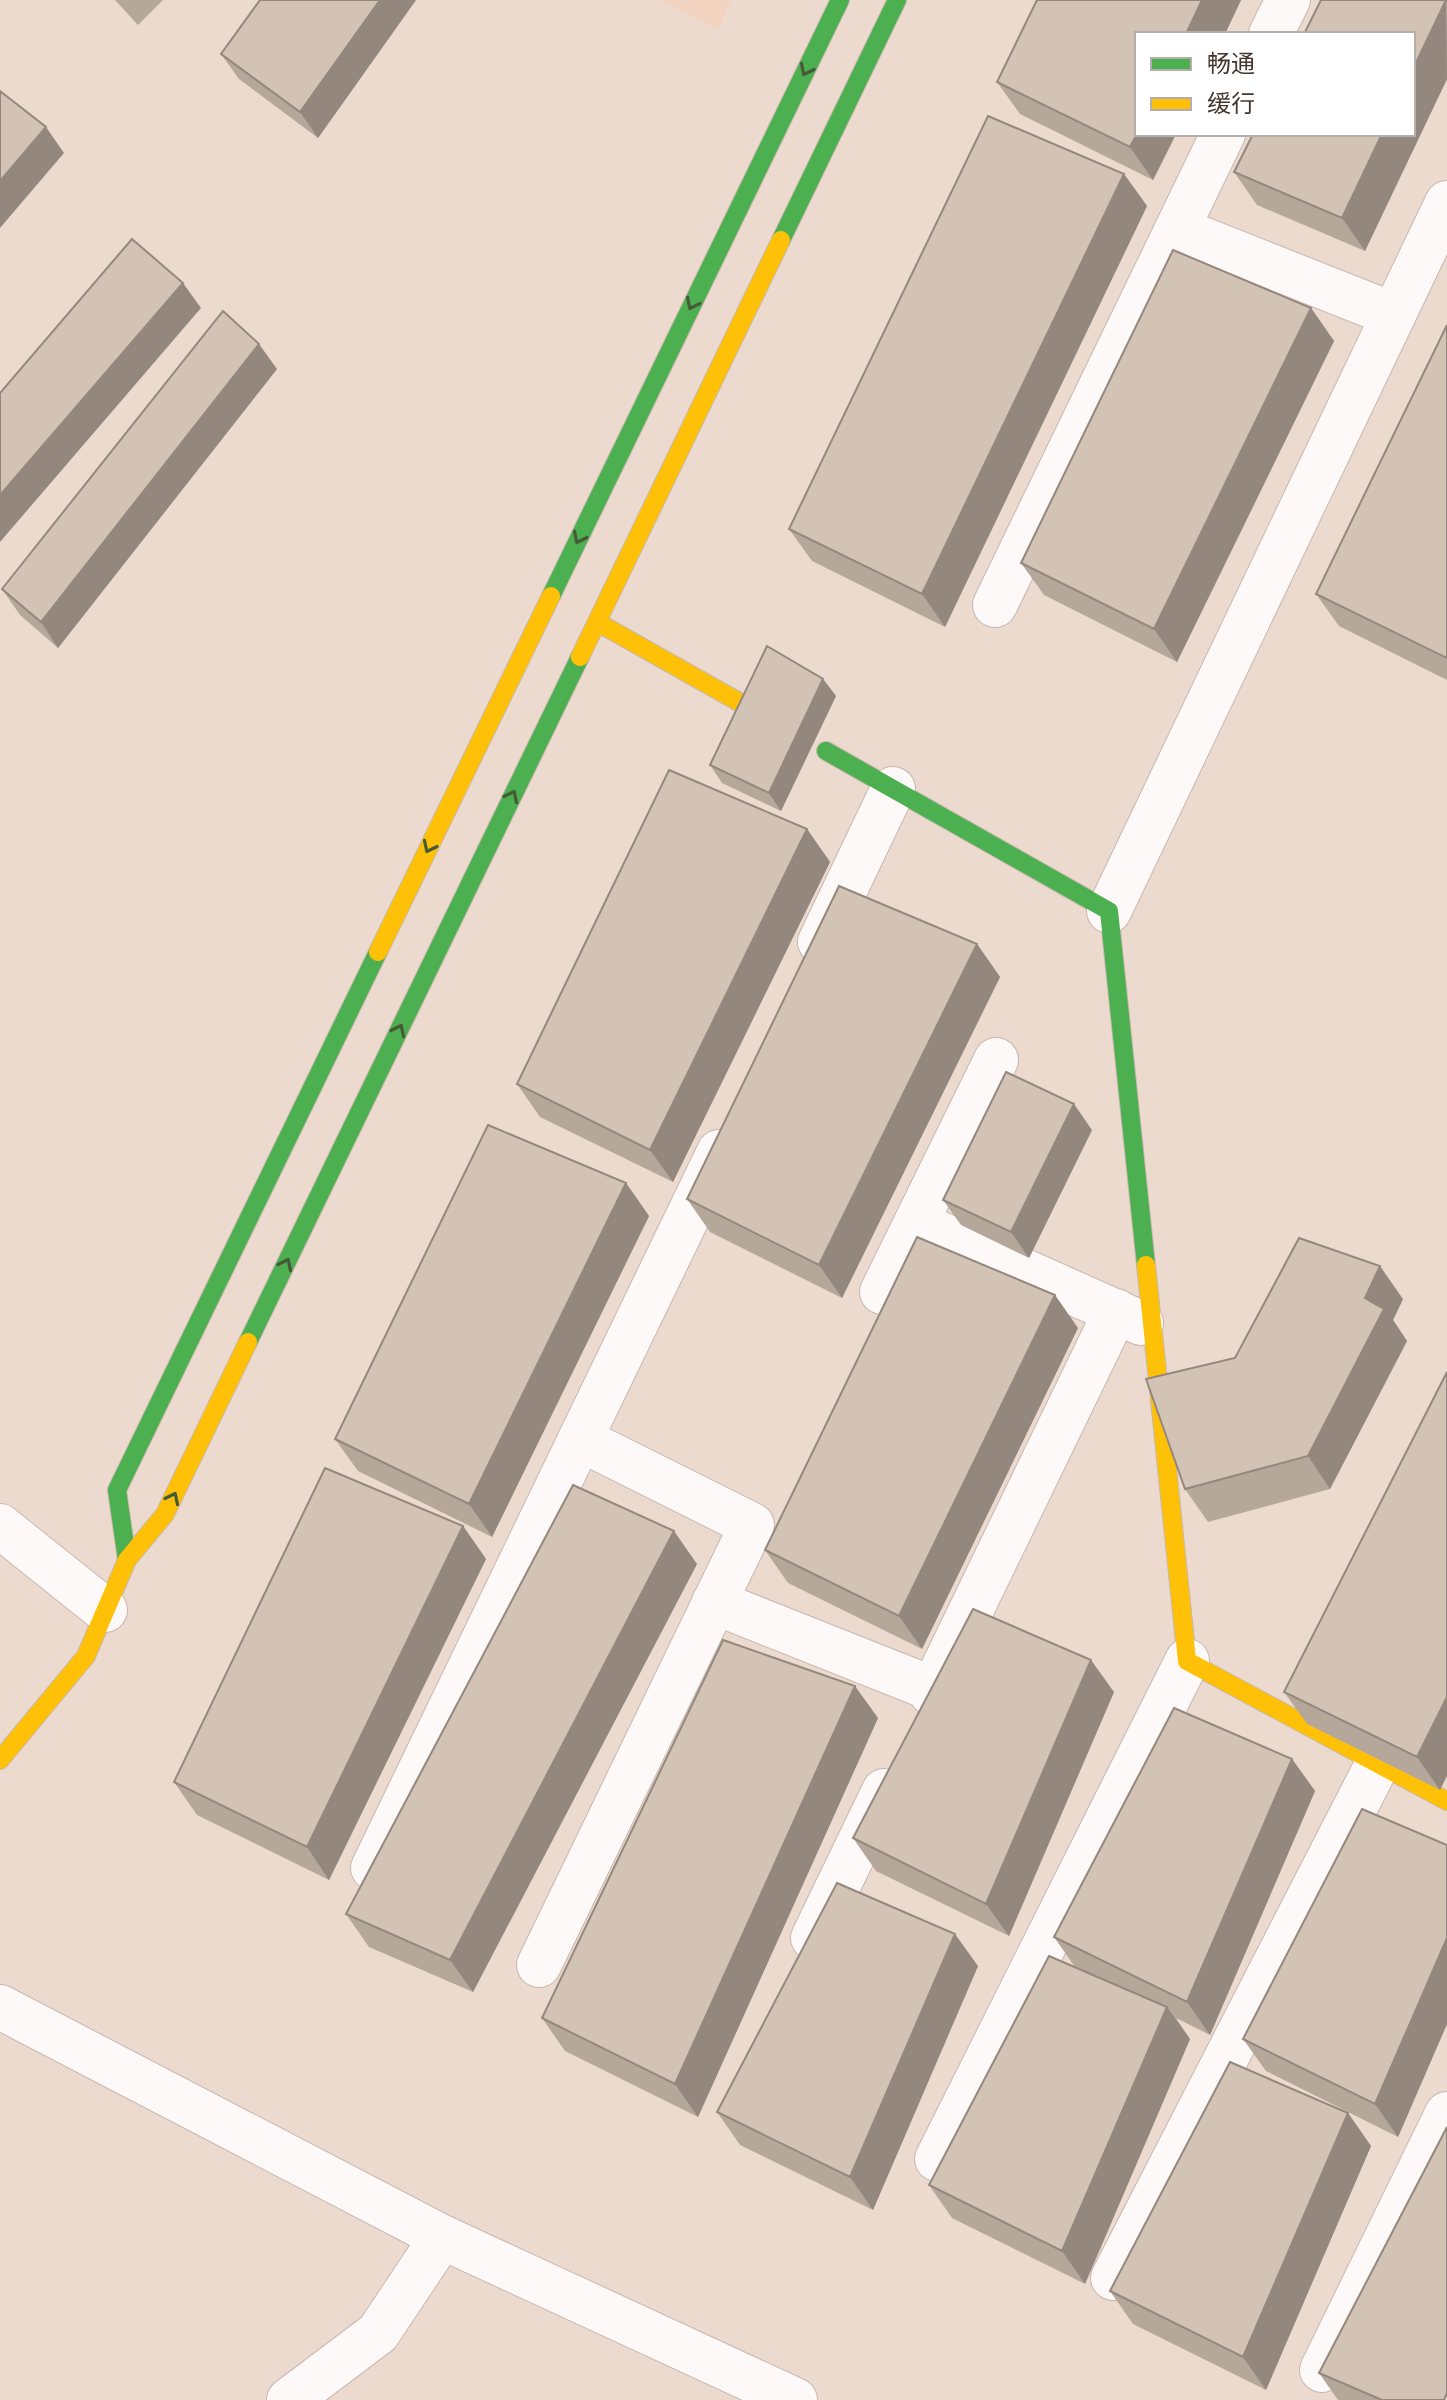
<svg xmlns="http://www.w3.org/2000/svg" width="1447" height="2400" viewBox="0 0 1447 2400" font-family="Roboto,'Noto Sans SC',sans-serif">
  <rect width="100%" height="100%" fill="#eddace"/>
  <path fill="#f2d3bf" d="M660,0H731L718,29Z"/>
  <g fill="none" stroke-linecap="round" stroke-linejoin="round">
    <defs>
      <path id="street" d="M1271,34L1288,0
        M1177,229L1394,315
        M995,605L1223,134
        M1109,911L1447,203
        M820,942L893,789
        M916,1223L1141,1323
        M882,1292L996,1060
        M0,1526L105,1610
        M714,1602L933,1689
        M931,1693L1116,1311
        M373,1868L719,1152
        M813,1938L884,1791
        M539,1965L752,1525L580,1439
        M0,2007L442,2237L795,2400
        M937,2159L1187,1661
        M1113,2278L1378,1763
        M1322,2370L1447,2114
        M289,2400L378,2333L442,2237"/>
      <path id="fast" d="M781,240L897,0
        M551,596L840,0
        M826,751L1109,911L1146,1265
        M248,1342L580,657
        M127,1560L117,1490L378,952"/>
      <path id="slow" d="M597,622L746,706
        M580,657L781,240
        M378,952L551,596
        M1146,1265L1187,1661L1447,1801
        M0,1760L86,1656L127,1560L165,1514L248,1342"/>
    </defs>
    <use href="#street" stroke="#c7b8af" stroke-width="46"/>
    <use href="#fast" stroke="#c7b8af" stroke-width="20"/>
    <use href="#slow" stroke="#c7b8af" stroke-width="20"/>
    <use href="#street" stroke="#fcf9f8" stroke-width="44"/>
    <use href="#fast" stroke="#4caf50" stroke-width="18"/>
    <use href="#slow" stroke="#ffc107" stroke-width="18"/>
  </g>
  <path fill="#b5a89b" d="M115,0H163L138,25Z
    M260,0H416L318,138L239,79L221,54Z
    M1037,0H1241L1225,34L1137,134H1176L1153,180L1020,114L997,82Z
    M1447,0V79L1365,251L1257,205L1234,172Z
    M1124,174L1147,206L945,627L812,561L789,529Z
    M1311,308L1334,341L1177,662L1044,595L1021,563Z
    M1447,325V680L1339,626L1316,594Z
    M277,369L58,648L20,615L2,589Z
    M823,679L836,696L781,811L722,783L710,765Z
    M807,829L830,862L673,1182L540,1117L517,1084Z
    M977,944L1000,977L842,1298L710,1232L687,1199Z
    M1092,1130L1029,1258L961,1225L943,1200Z
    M626,1183L649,1216L492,1537L358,1471L335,1439Z
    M1403,1299L1393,1320L1407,1341L1330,1489L1208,1522L1185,1489L1235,1358Z
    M1078,1328L922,1649L788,1583L765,1550Z
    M1447,1372L1440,1790L1307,1724L1284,1692Z
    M463,1526L486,1559L329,1880L197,1815L174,1782Z
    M697,1564L473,1992L369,1947L346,1914Z
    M1114,1692L1009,1936L876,1871L853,1838Z
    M878,1718L698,2117L565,2051L542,2018Z
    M1292,1759L1315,1791L1210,2035L1176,2018L1190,2039L1085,2284L952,2218L929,2185L1075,1967L1054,1937Z
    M1447,1845V2024L1398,2137L1266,2071L1243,2039Z
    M978,1966L873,2210L740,2145L717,2112Z
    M1348,2113L1371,2146L1266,2390L1133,2324L1110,2291Z
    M1319,2373L1447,2400H1338Z"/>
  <path fill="#94887e" d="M380,0H416L318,138L300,112Z
    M1202,0H1241L1225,34H1186Z
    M1446,0L1447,79L1365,251L1342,218L1382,134H1413V69Z
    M46,127L64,153L0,228V181Z
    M1137,134H1176L1153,180L1130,147Z
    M1124,174L1147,206L945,627L922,594Z
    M183,283L201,308L0,542V495Z
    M1311,308L1334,341L1177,662L1154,629Z
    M259,344L277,369L58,648L41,622Z
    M823,679L836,696L781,811L769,793Z
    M807,829L830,862L673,1182L650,1150Z
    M977,944L1000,977L842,1298L819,1265Z
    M1074,1104L1092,1130L1029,1258L1011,1232Z
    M626,1183L649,1216L492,1537L469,1504Z
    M1380,1266L1403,1299L1393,1320L1407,1341L1330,1489L1308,1456L1365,1298Z
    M1055,1295L1078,1328L922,1649L899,1616Z
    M463,1526L486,1559L329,1880L307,1847Z
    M674,1531L697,1564L473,1992L450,1960Z
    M1091,1660L1114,1692L1009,1936L986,1904Z
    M855,1686L878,1718L698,2117L675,2084Z
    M1447,1697V1776L1440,1790L1417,1757Z
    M1292,1759L1315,1791L1210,2035L1187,2002Z
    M955,1934L978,1966L873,2210L850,2177Z
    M1447,1938V2024L1398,2137L1375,2104Z
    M1167,2007L1190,2039L1085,2284L1062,2251Z
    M1348,2113L1371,2146L1266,2390L1243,2357Z"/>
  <path fill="#d3c3b4" stroke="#94887e" stroke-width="2" d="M260,0H380L300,112L221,54Z
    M1037,0H1202L1186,34H1137V134L1130,147L997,82Z
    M1321,0H1446L1413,69V34H1304Z
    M0,91L46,127L0,181Z
    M988,116L1124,174L922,594L789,529Z
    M1253,134H1382L1342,218L1234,172Z
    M132,239L183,283L0,495V393Z
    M1173,250L1311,308L1154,629L1021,563Z
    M223,311L259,344L41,622L2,589Z
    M1447,325V658L1316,594Z
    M767,646L823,679L769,793L710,765Z
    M669,770L807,829L650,1150L517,1084Z
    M839,886L977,944L819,1265L687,1199Z
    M1006,1072L1074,1104L1011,1232L943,1200Z
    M488,1125L626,1183L469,1504L335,1439Z
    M917,1237L1055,1295L899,1616L765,1550Z
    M1299,1238L1380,1266L1365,1298L1384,1309L1308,1456L1185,1489L1146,1379L1235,1358Z
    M1447,1372V1697L1417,1757L1284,1692Z
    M325,1468L463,1526L307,1847L174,1782Z
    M573,1485L674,1531L450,1960L346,1914Z
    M973,1609L1091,1660L986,1904L853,1838Z
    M723,1640L855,1686L675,2084L542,2018Z
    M1174,1708L1292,1759L1187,2002L1054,1937Z
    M1362,1809L1447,1845V1938L1375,2104L1243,2039Z
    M837,1883L955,1934L850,2177L717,2112Z
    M1049,1956L1167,2007L1062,2251L929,2185Z
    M1230,2062L1348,2113L1243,2357L1110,2291Z
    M1447,2127V2393L1444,2400H1382L1319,2373Z"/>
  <defs><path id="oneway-chevron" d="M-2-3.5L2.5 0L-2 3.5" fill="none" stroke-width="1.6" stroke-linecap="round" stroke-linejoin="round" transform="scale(2)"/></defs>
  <g stroke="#465a38">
    <use href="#oneway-chevron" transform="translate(806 70) rotate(116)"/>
    <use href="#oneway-chevron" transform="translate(692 304) rotate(116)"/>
    <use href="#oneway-chevron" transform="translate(579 538) rotate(116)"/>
    <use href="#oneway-chevron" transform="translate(512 796) rotate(-64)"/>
    <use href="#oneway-chevron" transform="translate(429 847) rotate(116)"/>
    <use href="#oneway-chevron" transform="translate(399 1030) rotate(-64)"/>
    <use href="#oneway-chevron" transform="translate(286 1264) rotate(-64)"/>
    <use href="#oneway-chevron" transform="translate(173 1498) rotate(-64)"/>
  </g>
  <rect x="1135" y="32" width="280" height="104" fill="#ffffff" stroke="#b4afab" stroke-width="2"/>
  <rect x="1151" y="58" width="40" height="12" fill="#4caf50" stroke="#b4afab" stroke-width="2"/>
  <text x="1207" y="72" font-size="24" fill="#44362e">畅通</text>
  <rect x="1151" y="98" width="40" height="12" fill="#ffc107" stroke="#b4afab" stroke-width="2"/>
  <text x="1207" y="112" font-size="24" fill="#44362e">缓行</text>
</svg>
